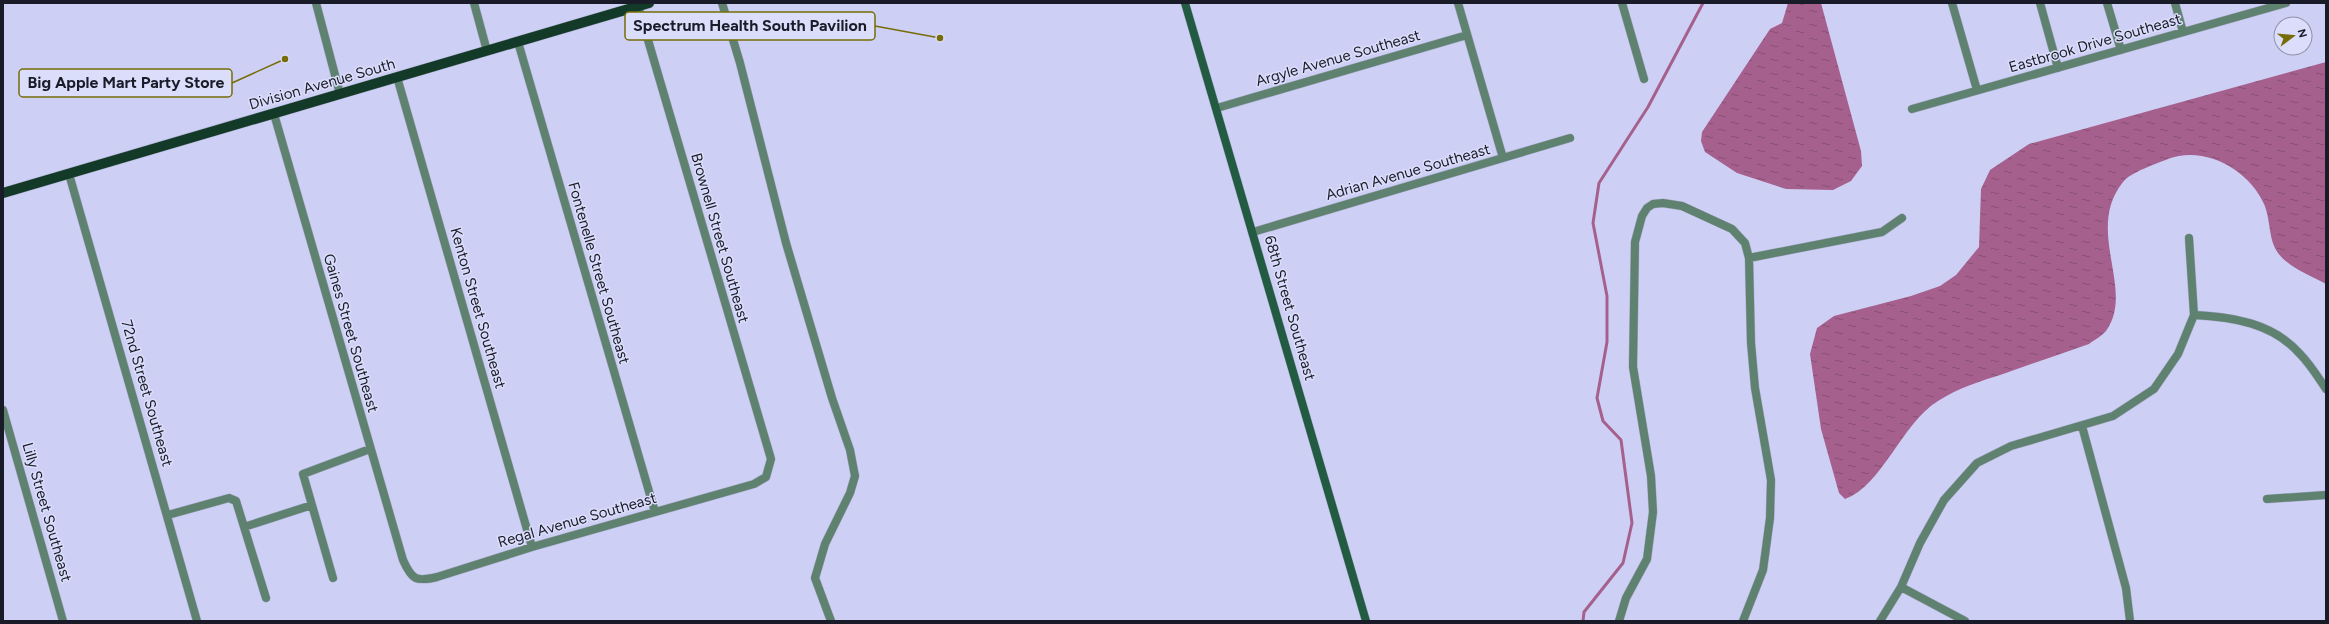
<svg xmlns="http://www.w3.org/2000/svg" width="2329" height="624" viewBox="0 0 2329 624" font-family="Figtree,sans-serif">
  <defs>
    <pattern id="water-ripples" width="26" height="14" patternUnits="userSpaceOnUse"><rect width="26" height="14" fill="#a6608d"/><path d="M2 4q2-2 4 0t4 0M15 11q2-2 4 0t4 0" fill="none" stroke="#864e73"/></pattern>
  </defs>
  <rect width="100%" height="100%" fill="#cdd0f4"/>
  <path fill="url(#water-ripples)" d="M1788,3H1821L1861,151L1862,166L1851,181L1833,190L1786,189L1737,173L1705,152L1701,141L1702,132L1770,29L1782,23Z
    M2326,62V284C2311,276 2288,267 2278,253C2268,239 2271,220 2264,204C2249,170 2205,145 2168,159C2156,164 2131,172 2123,182C2084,231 2136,289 2106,331C2102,336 2094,340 2089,344C2060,354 2031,364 2003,374C1981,381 1958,388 1938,401C1902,423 1882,486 1845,499L1839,493L1821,429L1810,354L1817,328L1834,316L1911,296L1940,286L1956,275L1979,247L1981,189L1990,170L2029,144Z"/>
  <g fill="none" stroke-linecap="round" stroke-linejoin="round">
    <path stroke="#a6608d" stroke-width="3" d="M1583,621L1584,612L1623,563L1632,523L1621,440L1603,421L1597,398L1607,342V296L1593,223L1599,183L1648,107L1703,3"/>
    <defs>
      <path id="minor" d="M316,3L340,94
        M474,3L487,51
        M722,3L740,63L786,243L832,398L850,450L855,476L850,493L825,544L815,578L831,621
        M1458,3L1503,158
        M1622,3L1644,79
        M1952,3L1977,90
        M2040,3L2058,68
        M2107,3L2121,50
        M2175,3L2183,32
        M518,42L655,512
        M397,77L532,547
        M1217,108L1467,35
        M1912,109L2286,3
        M274,114L403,560C412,580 416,582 437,577L532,547L754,484L766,477L771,459L638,6
        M69,174L197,621
        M1253,232L1570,138
        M1749,258L1882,232L1902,218
        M2194,315C2233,317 2273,323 2300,354C2310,364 2318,377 2326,389
        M3,410L63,621
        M2082,426L2126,588L2130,621
        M2267,499L2326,495
        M168,515L229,498L236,501L266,598
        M244,527L312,505
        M333,578L303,474L370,449
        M1901,587L1965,621
        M1619,621L1626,598L1647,559L1653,512L1651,476L1633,367L1635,242L1642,216L1647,208L1653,204L1663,203L1682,206L1732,229L1745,243L1749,258L1751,343L1755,388L1771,480L1770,518L1763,570L1743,621
        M1880,621L1901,587L1920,543L1944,500L1977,463L2011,446L2113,416L2154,389L2178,354L2194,315L2189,238"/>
      <path id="secondary" d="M1185,3L1366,621"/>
      <path id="primary" d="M3,193L649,3"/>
    </defs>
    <use href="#minor" stroke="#adafcf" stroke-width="9"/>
    <use href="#secondary" stroke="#adafcf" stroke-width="9"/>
    <use href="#primary" stroke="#adafcf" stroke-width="11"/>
    <use href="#minor" stroke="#5f8270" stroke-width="8"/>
    <use href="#secondary" stroke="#225b42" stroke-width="8"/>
    <use href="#primary" stroke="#133a29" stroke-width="10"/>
  </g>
  <g text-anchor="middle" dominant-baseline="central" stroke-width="3" stroke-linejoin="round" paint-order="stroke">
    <g font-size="15" fill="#1a1b28" stroke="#dbdefb">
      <text transform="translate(2095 43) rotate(-16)">Eastbrook Drive Southeast</text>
      <text transform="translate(1338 58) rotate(-16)">Argyle Avenue Southeast</text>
      <text transform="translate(322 84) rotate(-16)">Division Avenue South</text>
      <text transform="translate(1408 172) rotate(-16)">Adrian Avenue Southeast</text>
      <text transform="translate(720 238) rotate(74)">Brownell Street Southeast</text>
      <text transform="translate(599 273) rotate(74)">Fontenelle Street Southeast</text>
      <text transform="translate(478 308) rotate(74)">Kenton Street Southeast</text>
      <text transform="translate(1290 308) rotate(74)">68th Street Southeast</text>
      <text transform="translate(351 333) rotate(74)">Gaines Street Southeast</text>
      <text transform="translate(147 393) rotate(74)">72nd Street Southeast</text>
      <text transform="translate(47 512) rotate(74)">Lilly Street Southeast</text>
      <text transform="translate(577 520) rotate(-16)">Regal Avenue Southeast</text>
    </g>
  </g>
  <path fill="none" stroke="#776c07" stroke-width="1.5" d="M940 38L875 26M285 59L232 83"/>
  <g fill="#776c07" stroke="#dbdefb" stroke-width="1.5">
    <circle cx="940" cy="38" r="4"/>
    <circle cx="285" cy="59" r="4"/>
  </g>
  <g fill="#dbdefb" stroke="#776c07" stroke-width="1.5">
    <rect x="625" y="12" width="250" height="28" rx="4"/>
    <rect x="19" y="69" width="213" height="28" rx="4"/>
  </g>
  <g font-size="16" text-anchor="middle" font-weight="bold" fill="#1a1b28">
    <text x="750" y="31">Spectrum Health South Pavilion</text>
    <text x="126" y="88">Big Apple Mart Party Store</text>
  </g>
  <rect width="2329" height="624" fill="none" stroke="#1a1b28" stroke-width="8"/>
  <g transform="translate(2293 36) rotate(74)"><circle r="19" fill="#dbdefb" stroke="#8e90a7"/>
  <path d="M0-3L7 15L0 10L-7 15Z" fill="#776c07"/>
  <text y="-6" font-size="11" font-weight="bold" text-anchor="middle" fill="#1a1b28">N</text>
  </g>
</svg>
